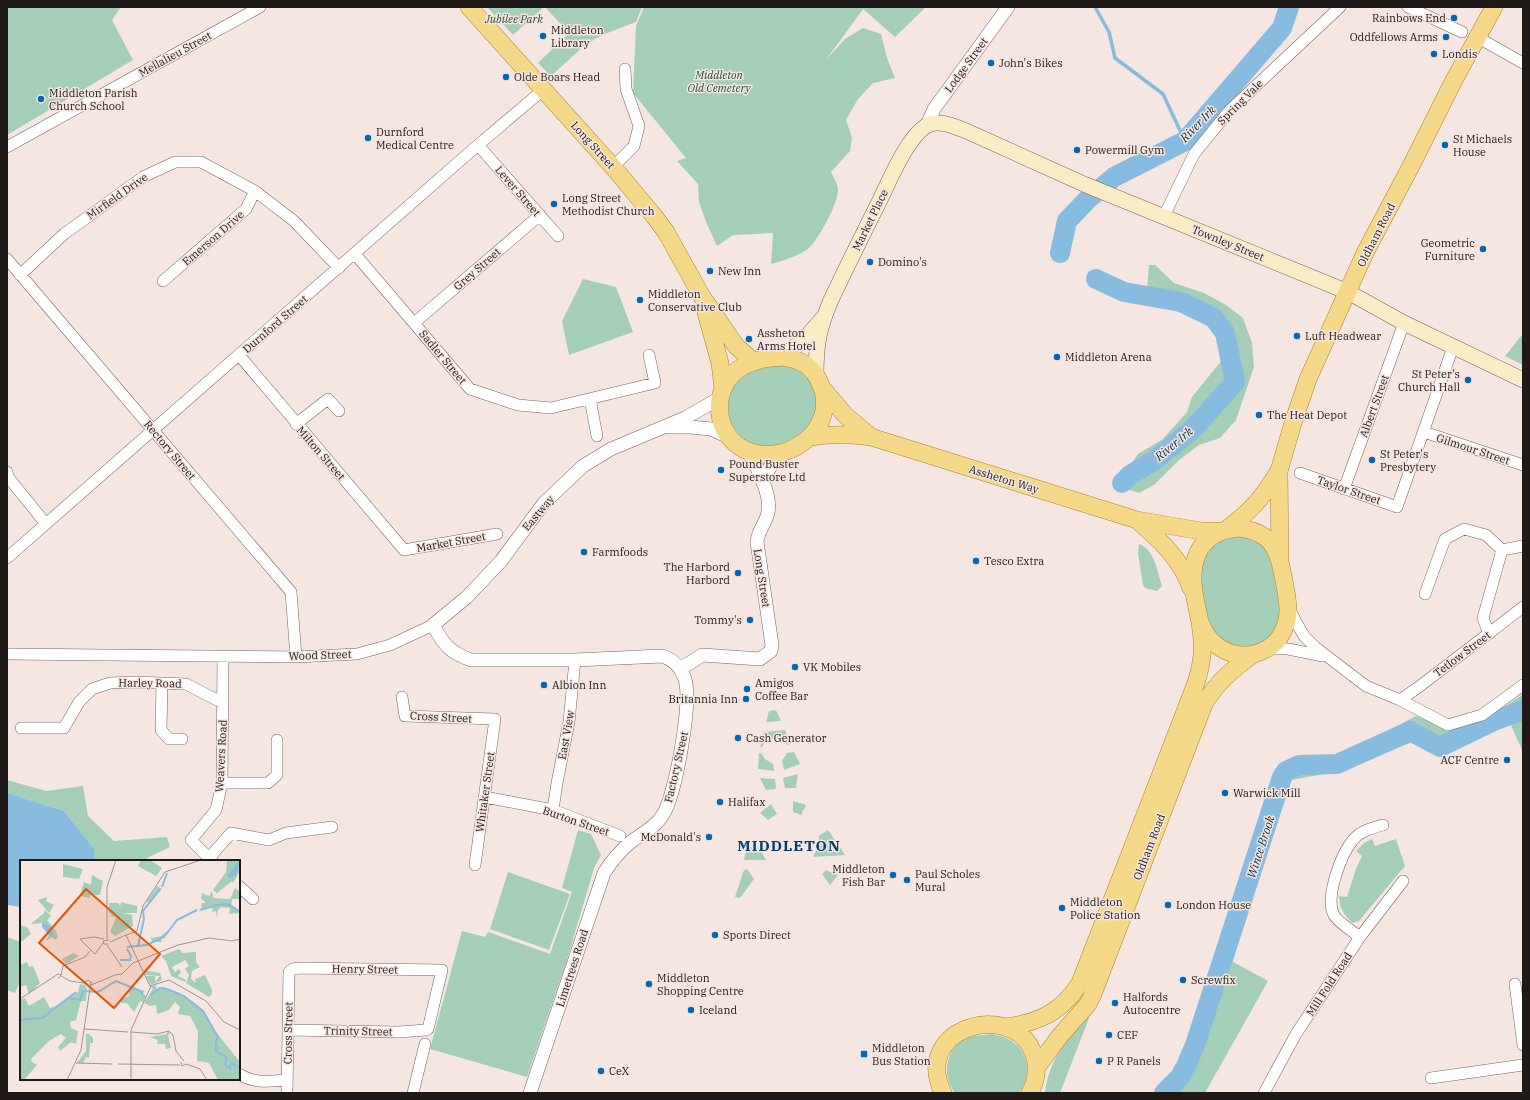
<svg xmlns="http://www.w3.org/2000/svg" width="1530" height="1100" font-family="'IBM Plex Serif',serif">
<rect width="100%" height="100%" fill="#f5e6e1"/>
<!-- green -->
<path fill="#a5ceb9" d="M7 7H121L112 20 133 60 7 135Z
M487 7H544L513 35Z
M545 7H642L636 22 602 35 585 45 551 76 538 63 569 33Z
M644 7H926L895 37 863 9 826 60 845 39 863 28 881 34 887 58 895 78 873 83 858 99 846 120 852 138 850 151 831 172C833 177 838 184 838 189 839 202 819 238 810 247 802 255 782 261 771 264L773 233 733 235 717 246 706 222 699 202 698 184 677 161 686 158 633 93 636 26Z
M1149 265H1155L1174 283 1204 293 1226 305 1243 318 1252 343 1254 367 1236 420 1220 438 1199 445 1179 460 1154 485 1139 493 1114 484 1126 471 1138 454 1163 439 1187 412 1192 397 1222 360V339L1206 320 1146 302Z
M583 279 616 287 633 332 569 355 562 321Z
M1522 335H1523V365L1505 356Z
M782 365C809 369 826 397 811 422 800 441 769 452 749 442 722 428 721 389 747 374 758 367 770 366 782 365Z
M1237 535C1247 537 1257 539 1264 547 1273 557 1274 569 1276 581 1278 590 1282 600 1281 608 1281 626 1268 644 1249 647 1236 649 1222 642 1214 632 1205 622 1199 584 1201 570 1202 560 1208 547 1217 542 1222 538 1231 537 1237 535Z
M1139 544C1155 550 1157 571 1162 586L1157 591 1145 588 1143 585 1138 553Z
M1523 694V752L1503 708Z
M776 710 781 721 766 722 769 711Z
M1416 716 1450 728 1462 741 1436 749 1423 741 1410 743 1346 770 1292 780 1228 959 1268 981 1205 1093H1160C1164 1089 1169 1084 1173 1080 1195 1052 1206 1002 1217 968L1214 965 1276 789 1293 763 1303 759 1342 755Z
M785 730 790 744 787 745C780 736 769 736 762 747H760L764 732Z
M794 752 800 764 784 770 782 761 787 753Z
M759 753 762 754 765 759 773 764 774 771 758 769Z
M798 774 796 788H785L783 778Z
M760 778 775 779 776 789 766 790Z
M7 780 46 791 83 786 88 816 114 841 167 837 170 847 147 858V861H94V849L64 811 7 793Z
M793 801 806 805 801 815 793 812Z
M771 804 777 814 768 820 760 813Z
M578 830 591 834 601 855 594 868 567 960 527 1077 430 1049 462 931 485 937 488 932 550 954 572 892 562 888Z
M828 830 845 855 813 857 819 844V836Z
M1372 839 1375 846 1396 839 1405 866 1359 921 1353 923C1343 915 1340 908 1339 896L1347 897 1356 869 1362 856 1356 851 1364 843Z
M747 846 759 848 766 860H744Z
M747 869 754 879 740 898 735 897 744 870Z
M826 870 838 875 830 885 822 874Z
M508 872 570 894 549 950 490 929Z
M7 937 21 942V979L15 993 7 990Z
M1091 1013 1060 1093H1045C1049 1059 1068 1037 1091 1013Z
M992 1034C1000 1036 1007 1037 1013 1042 1030 1054 1031 1077 1019 1093H955C941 1075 945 1047 968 1038 975 1035 984 1035 992 1034Z"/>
<!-- water -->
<path fill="#87bbdf" d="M7 793 64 811 94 849V861H21V907L7 905Z"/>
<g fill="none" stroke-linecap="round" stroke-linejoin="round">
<!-- stream -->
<path stroke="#87bbdf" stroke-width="3.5" d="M1095 7 1109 32 1115 58 1163 94 1185 141"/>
<!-- river -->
<path stroke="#87bbdf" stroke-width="20" d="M1060 253 1067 221 1087 200 1114 177 1185 141 1282 28 1289 7
M1096 279 1124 292 1181 302 1214 318 1225 333 1235 382 1193 429 1155 460 1130 475 1122 483
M1164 1093 1180 1077 1186 1066 1195 1045 1282 777 1286 771 1299 765 1337 764 1410 731 1440 747 1494 721 1523 710"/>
<defs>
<path id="minor" d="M1408 7 1462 32
M1477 37 1523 63
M478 145 558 236
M7 147 260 7
M613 167 634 146 639 126 626 89 625 69
M1164 216 1194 154 1229 111 1340 7
M355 254 470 389 518 405 551 408 655 383 649 355
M7 259 291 592 296 657
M20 275 64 234 143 177 175 162H201L255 191 294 221 339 268
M163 281 246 209 255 191
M414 323 540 215
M239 355 404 550 497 534
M590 399 597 436
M296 424 328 399 339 411
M1424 432 1523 465
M7 472 8 477 46 524
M1300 473 1397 507 1453 347
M1344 489 1404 323
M1502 550 1523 546
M7 558 478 145 543 90
M1425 594 1445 539 1464 529 1486 535 1502 550
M1289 608 1296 622 1304 636 1315 647 1366 686 1400 700 1448 725 1482 715 1523 685
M1489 634 1483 618 1502 550
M1268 648 1288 649 1323 656
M7 654 296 657 357 654 390 645 433 625
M162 684 161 730 169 739H182
M402 697 405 716 495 719 475 865
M1400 700 1420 686 1523 607
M21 728H64L79 702 92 689 110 683 135 682 186 684 223 703
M222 783H268L277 775V740
M485 797 553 810 620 836
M553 810 557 783 569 722 575 660
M209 858 231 833 269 840 286 833 332 827
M212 861 191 840 216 810 222 783 223 656
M239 886 253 899
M1360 937C1353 932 1335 920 1333 913 1326 895 1341 854 1353 840 1360 831 1372 828 1383 825
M1515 984 1523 1045
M239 1074C254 1084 271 1081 287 1080
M1431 1078 1523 1065
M287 1093 289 972 293 969 298 968 442 970 428 1029 426 1030 399 1032 288 1030
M413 1093 425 1044
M1264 1093 1296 1034 1360 937 1403 881"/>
<path id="tertiary" d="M927 125 934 109 1008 7
M669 427H690L711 429 731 438
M763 483 769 469 779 453
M679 668 690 663 702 655 760 659 771 651 772 645 757 542C758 530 764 526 767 516 774 498 757 467 748 451
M530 1093 604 873C612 860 621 850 632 841 643 833 657 826 664 813 676 791 692 703 685 679 681 668 673 659 662 656L575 660H471C449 652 444 645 433 625L467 597 501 561 544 503 583 466 611 449 685 418 720 398"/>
<path id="secondary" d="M783 357 808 335 822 319
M816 375C816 344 819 328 831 300 846 268 862 236 878 204 889 182 906 139 926 126 938 119 953 126 964 130L1086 185 1348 292 1404 323 1523 380"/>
<path id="primary" d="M469 7 613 167 654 216 666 232 701 295 736 346 754 362
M705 309 720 363 723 389
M783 357C800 359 813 366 820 383 842 431 780 472 740 447 711 428 713 381 744 366 756 359 769 358 783 357Z
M823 389 845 415 871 437
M810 437C831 434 850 434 871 437L1137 520 1201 531H1221
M1137 520C1160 540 1181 559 1191 588
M1237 528C1276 531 1279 554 1285 586 1288 603 1291 617 1282 633 1277 644 1265 651 1254 654 1230 659 1209 645 1201 624 1198 617 1198 610 1196 603 1188 567 1194 533 1237 528Z
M1227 529C1250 512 1264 496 1278 472
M1280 558 1279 471 1293 423 1308 379 1365 253 1412 164 1453 82 1494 7
M1005 1027C1038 1023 1062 1012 1080 983L1196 683C1203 661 1204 646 1200 623
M1037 1067 1059 1037 1088 1004 1093 994 1204 704C1217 682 1234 668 1254 654
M943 1093C911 1027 1012 1000 1033 1052 1039 1066 1037 1079 1030 1093"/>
</defs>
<!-- minor casing -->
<use href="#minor" stroke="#716560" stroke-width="12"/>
<!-- tertiary casing -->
<use href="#tertiary" stroke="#716560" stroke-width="14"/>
<!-- secondary casing -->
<use href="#secondary" stroke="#716560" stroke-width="16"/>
<!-- primary casing -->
<use href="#primary" stroke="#a6852f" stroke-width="18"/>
<!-- minor -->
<use href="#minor" stroke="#fff" stroke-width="11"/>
<!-- tertiary -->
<use href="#tertiary" stroke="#fff" stroke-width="13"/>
<!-- secondary -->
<use href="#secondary" stroke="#faecc4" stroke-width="15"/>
<!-- primary -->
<use href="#primary" stroke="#f5d989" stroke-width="17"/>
</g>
<!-- markers -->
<g fill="#0267b3" stroke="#f5e6e1" stroke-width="1.5">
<circle cx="1454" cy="18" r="4"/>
<circle cx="543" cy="36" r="4"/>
<circle cx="1446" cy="37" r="4"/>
<circle cx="1434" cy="54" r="4"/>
<circle cx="991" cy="63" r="4"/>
<circle cx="506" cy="77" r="4"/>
<circle cx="41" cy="99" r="4"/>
<circle cx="368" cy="138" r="4"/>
<circle cx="1445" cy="145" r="4"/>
<circle cx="1077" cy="150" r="4"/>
<circle cx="554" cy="204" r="4"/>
<circle cx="1483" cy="249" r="4"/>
<circle cx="870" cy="262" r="4"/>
<circle cx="710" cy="271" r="4"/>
<circle cx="640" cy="300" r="4"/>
<circle cx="1297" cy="336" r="4"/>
<circle cx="749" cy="339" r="4"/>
<circle cx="1057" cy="357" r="4"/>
<circle cx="1468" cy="380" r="4"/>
<circle cx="1259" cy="415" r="4"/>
<circle cx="1372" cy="460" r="4"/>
<circle cx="721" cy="470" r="4"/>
<circle cx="584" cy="552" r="4"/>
<circle cx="976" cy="561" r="4"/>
<circle cx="738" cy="573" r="4"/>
<circle cx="750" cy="620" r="4"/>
<circle cx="795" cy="667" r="4"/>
<circle cx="544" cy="685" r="4"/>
<circle cx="747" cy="689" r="4"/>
<circle cx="746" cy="699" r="4"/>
<circle cx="738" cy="738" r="4"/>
<circle cx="1507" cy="760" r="4"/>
<circle cx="1225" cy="793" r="4"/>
<circle cx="720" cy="802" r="4"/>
<circle cx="709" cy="837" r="4"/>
<circle cx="893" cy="875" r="4"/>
<circle cx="907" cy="880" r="4"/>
<circle cx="1168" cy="905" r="4"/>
<circle cx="1062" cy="908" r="4"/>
<circle cx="715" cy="935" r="4"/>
<circle cx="1183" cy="980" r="4"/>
<circle cx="649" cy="984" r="4"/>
<circle cx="1115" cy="1003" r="4"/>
<circle cx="691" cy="1010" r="4"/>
<circle cx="1109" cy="1035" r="4"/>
<rect x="860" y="1050" width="8" height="8" rx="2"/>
<circle cx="1099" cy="1061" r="4"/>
<circle cx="601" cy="1071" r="4"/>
</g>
<g text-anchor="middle" stroke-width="3" stroke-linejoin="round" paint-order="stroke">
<!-- poi labels -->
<g font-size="11" fill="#1f1a18" stroke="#f5e6e1" text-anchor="start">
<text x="1446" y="22" text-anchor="end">Rainbows End</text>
<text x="551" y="34">Middleton<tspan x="551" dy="13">Library</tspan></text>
<text x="1438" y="41" text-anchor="end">Oddfellows Arms</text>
<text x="1442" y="58">Londis</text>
<text x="999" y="67">John's Bikes</text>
<text x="514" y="81">Olde Boars Head</text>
<text x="49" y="97">Middleton Parish<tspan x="49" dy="13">Church School</tspan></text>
<text x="376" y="136">Durnford<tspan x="376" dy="13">Medical Centre</tspan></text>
<text x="1453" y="143">St Michaels<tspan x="1453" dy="13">House</tspan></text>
<text x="1085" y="154">Powermill Gym</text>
<text x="562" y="202">Long Street<tspan x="562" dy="13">Methodist Church</tspan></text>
<text x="1475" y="247" text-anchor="end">Geometric<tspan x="1475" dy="13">Furniture</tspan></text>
<text x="878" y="266">Domino's</text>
<text x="718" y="275">New Inn</text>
<text x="648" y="298">Middleton<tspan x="648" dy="13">Conservative Club</tspan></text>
<text x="757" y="337">Assheton<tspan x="757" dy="13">Arms Hotel</tspan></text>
<text x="1305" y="340">Luft Headwear</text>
<text x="1065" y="361">Middleton Arena</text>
<text x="1460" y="378" text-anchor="end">St Peter's<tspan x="1460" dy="13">Church Hall</tspan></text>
<text x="1267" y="419">The Heat Depot</text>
<text x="1380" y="458">St Peter's<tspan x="1380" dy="13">Presbytery</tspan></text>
<text x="729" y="468">Pound Buster<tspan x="729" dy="13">Superstore Ltd</tspan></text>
<text x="592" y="556">Farmfoods</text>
<text x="984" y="565">Tesco Extra</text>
<text x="730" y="571" text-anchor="end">The Harbord<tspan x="730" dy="13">Harbord</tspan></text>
<text x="742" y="624" text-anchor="end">Tommy's</text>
<text x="803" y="671">VK Mobiles</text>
<text x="755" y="687">Amigos<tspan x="755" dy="13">Coffee Bar</tspan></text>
<text x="552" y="689">Albion Inn</text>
<text x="738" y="703" text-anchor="end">Britannia Inn</text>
<text x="746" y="742">Cash Generator</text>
<text x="1499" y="764" text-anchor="end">ACF Centre</text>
<text x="1233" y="797">Warwick Mill</text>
<text x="728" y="806">Halifax</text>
<text x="701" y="841" text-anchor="end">McDonald's</text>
<text x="885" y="873" text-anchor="end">Middleton<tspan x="885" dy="13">Fish Bar</tspan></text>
<text x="915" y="878">Paul Scholes<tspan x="915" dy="13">Mural</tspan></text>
<text x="1070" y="906">Middleton<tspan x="1070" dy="13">Police Station</tspan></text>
<text x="1176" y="909">London House</text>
<text x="723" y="939">Sports Direct</text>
<text x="657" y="982">Middleton<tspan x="657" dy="13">Shopping Centre</tspan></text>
<text x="1191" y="984">Screwfix</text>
<text x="1123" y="1001">Halfords<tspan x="1123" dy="13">Autocentre</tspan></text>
<text x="699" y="1014">Iceland</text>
<text x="1117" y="1039">CEF</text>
<text x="872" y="1052">Middleton<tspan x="872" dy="13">Bus Station</tspan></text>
<text x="1107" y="1065">P R Panels</text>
<text x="609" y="1075">CeX</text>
</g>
<!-- park labels -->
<g font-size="11" font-style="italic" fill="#1e4e3a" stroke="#f5e6e1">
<text x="514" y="23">Jubilee Park</text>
<text x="719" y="79">Middleton<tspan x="719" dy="13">Old Cemetery</tspan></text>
</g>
<!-- street labels -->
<g font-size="11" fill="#1f1a18" stroke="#f5e6e1">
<text transform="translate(175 54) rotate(-29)" y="4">Mellalieu Street</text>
<text transform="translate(966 65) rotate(-54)" y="4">Lodge Street</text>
<text transform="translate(1240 102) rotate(-45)" y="4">Spring Vale</text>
<text transform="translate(593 145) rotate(48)" y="4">Long Street</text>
<text transform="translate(518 191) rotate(49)" y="4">Lever Street</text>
<text transform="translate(117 196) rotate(-35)" y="4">Mirfield Drive</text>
<text transform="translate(870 220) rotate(-64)" y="4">Market Place</text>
<text transform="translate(1376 235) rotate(-63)" y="4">Oldham Road</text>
<text transform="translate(213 238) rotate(-41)" y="4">Emerson Drive</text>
<text transform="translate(1228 243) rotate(22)" y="4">Townley Street</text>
<text transform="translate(477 269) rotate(-41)" y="4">Grey Street</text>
<text transform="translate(275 324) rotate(-41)" y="4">Durnford Street</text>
<text transform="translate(443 357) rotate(50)" y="4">Sadler Street</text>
<text transform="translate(1374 406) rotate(-70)" y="4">Albert Street</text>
<text transform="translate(1473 449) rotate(18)" y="4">Gilmour Street</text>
<text transform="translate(170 450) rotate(50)" y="4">Rectory Street</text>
<text transform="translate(321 453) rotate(49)" y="4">Milton Street</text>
<text transform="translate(1004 479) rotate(17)" y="4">Assheton Way</text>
<text transform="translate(1349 490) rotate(19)" y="4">Taylor Street</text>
<text transform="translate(538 513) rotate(-50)" y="4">Eastway</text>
<text transform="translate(451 542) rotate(-10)" y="4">Market Street</text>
<text transform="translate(762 578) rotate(81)" y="4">Long Street</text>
<text transform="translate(1462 654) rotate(-37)" y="4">Tetlow Street</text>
<text transform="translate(320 655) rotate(-2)" y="4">Wood Street</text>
<text transform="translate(150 683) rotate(1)" y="4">Harley Road</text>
<text transform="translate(441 717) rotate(3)" y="4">Cross Street</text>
<text transform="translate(566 735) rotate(-80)" y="4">East View</text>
<text transform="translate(221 756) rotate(-87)" y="4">Weavers Road</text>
<text transform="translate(676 767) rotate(-77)" y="4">Factory Street</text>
<text transform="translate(485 792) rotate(-82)" y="4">Whitaker Street</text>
<text transform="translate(576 821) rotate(19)" y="4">Burton Street</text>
<text transform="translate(1149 847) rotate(-69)" y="4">Oldham Road</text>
<text transform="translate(572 968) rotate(-72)" y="4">Limetrees Road</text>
<text transform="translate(365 969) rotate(1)" y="4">Henry Street</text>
<text transform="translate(1329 984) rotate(-57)" y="4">Mill Fold Road</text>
<text transform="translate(358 1031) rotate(1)" y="4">Trinity Street</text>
<text transform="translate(288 1033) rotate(-89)" y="4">Cross Street</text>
</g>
<!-- water labels -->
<g font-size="12" font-style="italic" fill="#05314a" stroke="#f5e6e1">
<text transform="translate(1198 124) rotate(-46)" y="4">River Irk</text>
<text transform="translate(1174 444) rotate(-40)" y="4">River Irk</text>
<text transform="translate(1261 847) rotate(-72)" y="4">Wince Brook</text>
</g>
<!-- district labels -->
<g font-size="15" font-weight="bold" letter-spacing="1" fill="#064071" stroke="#f5e6e1">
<text x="789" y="851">MIDDLETON</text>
</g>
</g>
<!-- overview -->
<g transform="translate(20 860)">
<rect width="220" height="220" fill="#f5e6e1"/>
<path d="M121 0H130L142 8 136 16 118 6ZM207 0H220V11L213 23 212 21 197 33 193 30 206 12ZM43 4 63 9 59 19 43 17ZM72 15 83 21 80 35H70V38L60 36 64 22 71 25ZM137 26 142 29 129 44 127 41ZM215 28 220 32V39H212L211 45 201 43 181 49 182 43H186L181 38 182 33 189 36 192 31 193 38 210 39ZM27 37 26 41 34 45 29 53 18 40ZM101 42 117 46V53H103L112 55 113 66 95 76 90 72 96 57 89 56 92 55 89 53V43H99L100 47ZM201 44 210 45 220 53 209 54 210 48 201 47 198 50 197 58 196 51 193 52 192 48ZM25 50 31 56 27 60 36 71 38 77 35 80 32 77 26 81 29 75 32 76 22 63 11 64 24 53ZM0 65 7 67 11 74 0 83ZM150 69 141 79 142 82H132L130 74 132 78 141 76ZM159 89 162 93 176 92V102L180 107 172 111 171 119 176 123 175 119 185 115 192 130V134L189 137 166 123 169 115 165 109 169 106 165 100 152 107 155 112 159 109 161 112 158 116 166 120 165 122 151 116 146 101 141 96ZM53 93 59 96 46 104 42 99ZM7 102 9 107 13 106 20 123 9 134 6 125 0 127V105ZM124 110 140 113 142 120 131 125 126 116H135V122L140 116 126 115ZM60 124 65 125 67 129 66 141H61L56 160 50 162 51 168 58 171 56 184 51 182 40 191 38 187 46 178 41 174 29 181 12 198 11 201 17 205 4 220H0V140L5 138 9 146 24 137 30 148 41 144 58 132ZM135 125 137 129 144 127 153 133 158 132 184 151 191 166 220 202V220H198L189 203 177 201 178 171 170 156 158 154 160 147 155 142 149 150 137 154 136 145 130 146 124 143 133 129 131 127ZM109 128 125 131 123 133 126 136 123 142 120 141 114 152 107 143H101L100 140 109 136ZM147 171 151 173 148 175 151 188 146 189 145 184H137L138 180 130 177 147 174ZM66 174H69L73 178V183H70L69 198 66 197 63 203H57L66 191Z" fill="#a5ceb9"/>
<path d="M220 0 217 14 210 18 207 16ZM22 63 31 67 33 76 29 75 22 67Z" fill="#87bbdf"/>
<path fill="none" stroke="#87bbdf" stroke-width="2" d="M142 27 147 13M180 50 201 44 210 45 220 52M118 86 124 59 123 51 140 29M107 87 127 85 144 77 157 60 177 50M100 100H110L111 96 107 89M131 135 140 128 147 129 164 136 183 151 198 177 196 182V191L207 198 205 205 210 209 211 203 218 207 220 206M50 138 60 140 63 131 78 132 96 121 121 131 123 135M0 160 22 158 56 132"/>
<path fill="none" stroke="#9f9491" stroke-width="1" d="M106 75 117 71 123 46 145 12 181 0M87 79V27L96 0M90 82 106 75 130 126 149 120 186 141 204 162 220 170M83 83 75 94 60 79 74 77 84 79M88 84H84L83 81 89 80M87 85 102 107M41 115 43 106 65 97 70 91M41 116 50 121 63 123 68 120 72 123M71 125 95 115 102 114 113 103 158 85 189 78 212 81 220 79M0 139 38 114 41 115 38 119M64 169 108 172M111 172 137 174 149 171 153 175 156 191 164 201M161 202 162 206 166 204 180 209 187 220M56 203 92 204M98 204 160 205M47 220 61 190 71 122M111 220V170L131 126"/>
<path fill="#de560d" fill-opacity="0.15" stroke="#de560d" stroke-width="2" d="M66 29 140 94 94 148 19 83Z"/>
<rect width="220" height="220" fill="none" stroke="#1f1a18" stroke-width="2"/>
</g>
<!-- border -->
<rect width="1530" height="1100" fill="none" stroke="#1f1a18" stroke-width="16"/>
</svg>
